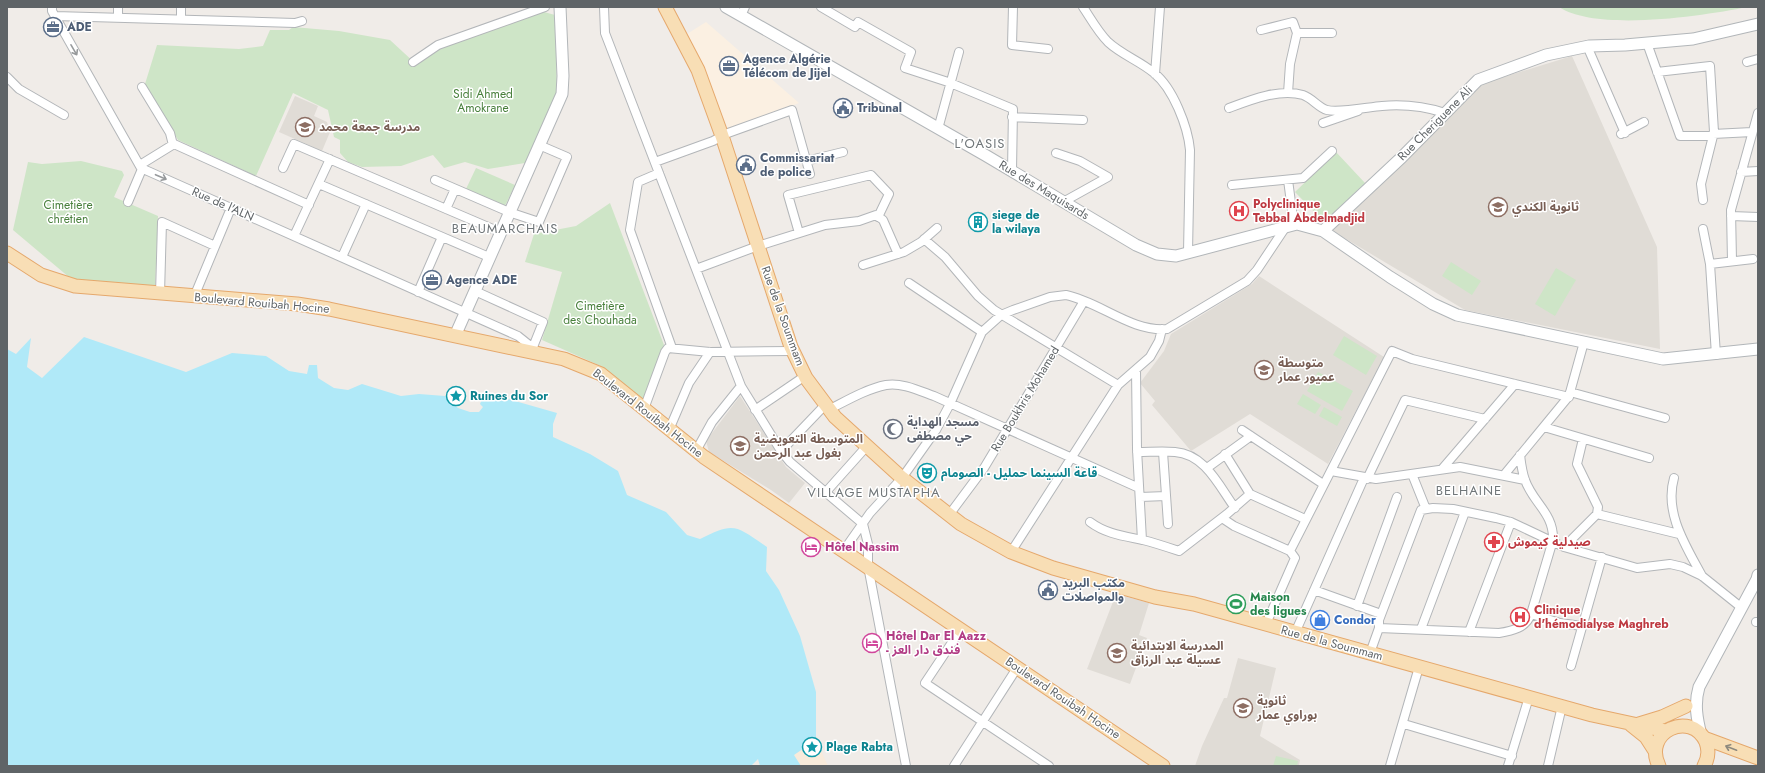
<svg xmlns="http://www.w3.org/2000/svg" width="1765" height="773" font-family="Jost,'Noto Sans Arabic',sans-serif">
<rect width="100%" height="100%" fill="#f0ece8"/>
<!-- commercial -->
<path fill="#fbf0e2" d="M706 22 799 103 729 131 687 34Z"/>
<!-- education -->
<path fill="#e0dcd6" d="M1572 56 1657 247 1660 349 1465 310 1331 230 1484 83Z
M295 96 318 106 314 116 327 122 330 132 322 151 279 132Z
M1259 276 1384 357 1328 464 1250 414 1191 451 1152 405 1155 401 1140 383 1164 351 1171 334 1252 284Z
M740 396 786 467 805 483 789 503 771 490 709 452 706 441Z
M1116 594 1149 603 1139 635 1147 638 1130 684 1087 669Z
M1238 658 1276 668 1260 736 1300 760 1299 766H1195L1202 746 1224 698H1227Z"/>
<!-- green -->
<path fill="#cee5c7" d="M1559 7H1747C1703 16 1597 32 1559 7Z
M544 12 555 15 557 92 525 163 488 169 465 162 444 168 433 155 401 166 362 167 348 162 340 153V140L334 137 328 110 293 93 256 176 178 140 145 84 157 45 239 49 263 46 270 30H289L293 27 339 31 390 40 416 64 439 48Z
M1336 152 1365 183 1324 222 1295 192Z
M81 161 122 171 124 175 114 197 158 216 155 287 85 281 70 278 13 230 28 162 42 164Z
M476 168 515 185 505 206 466 189Z
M610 203 664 345 642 403 603 367 542 340 562 272 525 262 534 234 576 226Z
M1451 262 1481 281 1472 295 1442 276Z
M1556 268 1576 280 1555 316 1535 304Z
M1344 336 1377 356 1366 375 1333 355Z
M1318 372 1353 391 1342 411 1307 391Z
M1303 394 1321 405 1315 414 1297 404Z
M1324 407 1342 417 1337 426 1319 416Z
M1276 756 1298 761 1297 766H1273Z"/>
<!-- sand -->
<path fill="#f8ebdb" d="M816 740 828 766H801L793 755Z"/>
<!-- water -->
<path fill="#b0e9f8" d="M84 337 186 372 232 353 266 356 289 371 307 374 309 365H317L318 378 334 388 348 390 362 384 401 396 419 394 445 396 458 408 470 412H479L483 407 480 404 483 397 490 394 557 413 553 424V437L590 454 618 471 627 495 666 512 687 535 700 539C735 521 736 526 767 547L766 571 779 590 800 636 816 692V740L794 755 801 766H760L758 759 751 766H7V349L16 354 31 338 27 367 42 378Z"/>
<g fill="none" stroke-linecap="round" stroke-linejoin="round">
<defs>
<path id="minor" d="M52 7V11L141 168 518 336 538 352
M604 7 605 33 741 386 781 451 790 462 863 524
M821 7 855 27 858 22 911 52 905 68 948 82 1013 109 1012 171
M1013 7 1012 45 1048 49
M1083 7C1091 19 1098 32 1108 42 1122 55 1140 61 1154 73 1173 88 1188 127 1190 150L1188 252
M55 16 295 23 302 21
M741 16 745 7
M118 17V7
M181 19V7
M1261 30 1293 22 1297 33 1290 64 1288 93
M1297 33H1332
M1647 43 1680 136H1713
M1587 46 1625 133
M413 62 438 45 545 7
M1747 62 1758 59
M1657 72 1710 66 1714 132 1701 184 1703 200
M1155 74 1160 7
M7 77 19 89 64 115
M142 87 170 133 173 145
M1229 108C1250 100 1280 88 1303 95 1312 98 1319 108 1327 110 1339 113 1369 107 1382 106 1404 104 1423 106 1445 113
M1012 117 1083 120
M1323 123 1358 111
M938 129 959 52
M1621 134 1644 122
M1713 134 1752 132
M1056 153 1080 161 1108 177 1063 202
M806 161 843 152
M655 162 713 141 728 133 792 110 810 174
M140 165 174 144 309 205
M283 168 294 144 500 232
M1741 172 1758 171
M659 173 638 182 630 230 672 348
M435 180 509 212 539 222 567 157 539 145
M1288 180 1294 225
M319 184 489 257
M1232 185 1303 178 1332 151
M128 202 142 169
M446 209 455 189
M1731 216 1758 217
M1703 229 1710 264 1716 355
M799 233 788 195 871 175 889 194 878 217
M294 236 330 159
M924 239 945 257 978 296 994 310 1118 385
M758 246 825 225 859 221 876 215 883 220 898 254
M342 257 366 204
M1732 261 1731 210 1758 113
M1710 264 1753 259
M863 265 904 252 921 242 937 228
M696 269 758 246
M909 283 982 332
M475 291 543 322 533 347
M418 292 442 237
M160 294 162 222 215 246
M194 297 231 208
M1136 370 1137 449 1142 540
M1570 392 1665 418
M644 409 665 352 668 348 710 352 793 351
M755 410 805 376
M828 410C846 401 866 389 886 385 901 382 920 391 934 396L1139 488
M1544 427 1649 458
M669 430 689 383 710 352
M1242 430 1323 484
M696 451 712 422 741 386
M781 451 825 405
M1137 452C1150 452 1163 451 1175 452 1205 454 1219 486 1235 508
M1163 452 1168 524
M1225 454 1250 494 1305 519
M1207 468 1251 436
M1442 469 1515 384
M1331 471 1376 479 1460 467 1525 480
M1412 474 1426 509
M1504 475 1569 396 1584 342
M1674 478C1664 513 1686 546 1702 576
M1367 479 1405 400 1485 419
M825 493 867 446
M1140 497 1166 496
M1597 514 1679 534
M949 515 984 468 1084 301
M1222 518 1234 526 1290 551 1295 558 1266 624
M1090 522C1106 534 1124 536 1143 540 1155 543 1167 547 1179 551L1227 514 1250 494
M863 524 868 544V566L906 766
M1564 547 1597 514 1598 507 1577 464 1583 439
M844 550 870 513 902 478 936 430 950 404 982 332 1001 315 1013 310 1050 297 1066 295C1100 302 1131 332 1167 329L1247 281 1257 270 1285 228
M1290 551 1392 351 1412 359 1569 397
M1011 552 1118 385 1150 357 1159 341 1162 329
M1314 590 1381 614
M1357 606 1397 497
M1531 614 1560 623 1582 626
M1756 622H1758
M1379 628 1499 633C1512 631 1526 628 1531 614L1553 540C1554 513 1533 503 1525 480 1522 472 1521 463 1520 455
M961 629 925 683 1049 766
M1421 629 1465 512
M1469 632 1511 522
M1295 633 1364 478
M1370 653 1379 628V620L1421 510 1433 508 1453 509 1496 518 1511 522 1564 547 1637 568 1670 564 1683 567 1702 576 1742 608
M1571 666 1602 557
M1404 724 1512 756
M954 766 1017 668
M1390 766 1419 667
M1508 766 1529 697
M1548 766 1562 706"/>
<path id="secondary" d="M726 7 985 155 1136 245 1157 254 1176 256 1297 224 1323 231 1390 277 1433 304 1457 315 1663 359 1758 349
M1323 231 1402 157 1478 80 1546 55 1589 46 1625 45 1693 39 1758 24
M455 336 562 94 563 76 560 7
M1701 735C1697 719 1694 704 1699 687L1757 579 1758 575"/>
<path id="primary" d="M665 7 698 70 722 136 791 347 806 378 835 417 902 478 961 524 1011 552 1053 568 1155 597 1194 604 1592 715 1666 731
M7 253 41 275 75 286 297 304 329 309 564 359 601 374 704 457 1163 766
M1639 724 1662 717 1686 706
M1631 725 1646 737 1655 751
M1704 738 1758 758
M1659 766C1642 732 1691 709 1706 742 1709 750 1708 759 1704 766"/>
</defs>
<!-- minor casing -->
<use href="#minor" stroke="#b3b6b9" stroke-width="10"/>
<!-- secondary casing -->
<use href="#secondary" stroke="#b2b6b9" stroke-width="13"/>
<!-- primary casing -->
<use href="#primary" stroke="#e5a86c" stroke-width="15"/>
<!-- minor -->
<use href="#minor" stroke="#fff" stroke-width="8"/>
<!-- secondary -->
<use href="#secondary" stroke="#fff" stroke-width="11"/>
<!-- primary -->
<use href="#primary" stroke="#f8deb5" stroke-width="13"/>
</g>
<!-- one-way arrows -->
<defs><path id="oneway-shaft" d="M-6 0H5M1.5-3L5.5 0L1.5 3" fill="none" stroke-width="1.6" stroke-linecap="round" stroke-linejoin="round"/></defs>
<g stroke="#979a9c">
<use href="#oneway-shaft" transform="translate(74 50) rotate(60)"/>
<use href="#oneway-shaft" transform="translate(161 177) rotate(23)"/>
</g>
<use stroke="#8d897e" href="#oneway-shaft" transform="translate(1731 748) rotate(-159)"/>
<!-- icons -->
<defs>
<symbol id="office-ring" viewBox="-11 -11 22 22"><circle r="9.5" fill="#fff" stroke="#5c6f8a" stroke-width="1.5"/><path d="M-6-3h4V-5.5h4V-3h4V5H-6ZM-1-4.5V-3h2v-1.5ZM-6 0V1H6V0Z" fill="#5c6f8a"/></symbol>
<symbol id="civic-ring" viewBox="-11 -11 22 22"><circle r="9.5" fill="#fff" stroke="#5c6f8a" stroke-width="1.5"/><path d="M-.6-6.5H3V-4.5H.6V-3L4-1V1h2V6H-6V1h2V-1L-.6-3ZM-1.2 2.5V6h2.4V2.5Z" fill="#5c6f8a"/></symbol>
<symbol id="school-ring" viewBox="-11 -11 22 22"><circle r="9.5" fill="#fff" stroke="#8d6e63" stroke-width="1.5"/><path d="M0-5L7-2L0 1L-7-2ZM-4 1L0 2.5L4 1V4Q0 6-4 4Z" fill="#8d6e63"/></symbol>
<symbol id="hospital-ring" viewBox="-11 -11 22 22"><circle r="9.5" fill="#fff" stroke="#e0444e" stroke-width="1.5"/><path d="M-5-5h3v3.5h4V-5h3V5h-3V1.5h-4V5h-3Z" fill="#e0444e"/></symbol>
<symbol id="building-ring" viewBox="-11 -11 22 22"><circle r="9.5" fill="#fff" stroke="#0f9aa8" stroke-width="1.5"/><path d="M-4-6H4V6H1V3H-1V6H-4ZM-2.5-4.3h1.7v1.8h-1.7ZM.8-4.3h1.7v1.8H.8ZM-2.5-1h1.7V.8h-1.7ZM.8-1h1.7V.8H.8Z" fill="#0f9aa8"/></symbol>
<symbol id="sight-ring" viewBox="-11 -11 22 22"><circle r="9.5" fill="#fff" stroke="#0f9aa8" stroke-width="1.5"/><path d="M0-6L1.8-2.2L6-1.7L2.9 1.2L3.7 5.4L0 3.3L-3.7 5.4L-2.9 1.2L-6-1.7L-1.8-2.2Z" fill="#0f9aa8"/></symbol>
<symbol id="mosque-ring" viewBox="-11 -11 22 22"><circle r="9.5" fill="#fff" stroke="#6b7280" stroke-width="1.5"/><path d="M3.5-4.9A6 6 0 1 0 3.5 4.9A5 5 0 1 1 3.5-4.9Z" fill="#6b7280"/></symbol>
<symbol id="theatre-ring" viewBox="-11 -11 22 22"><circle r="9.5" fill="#fff" stroke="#0f9aa8" stroke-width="1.5"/><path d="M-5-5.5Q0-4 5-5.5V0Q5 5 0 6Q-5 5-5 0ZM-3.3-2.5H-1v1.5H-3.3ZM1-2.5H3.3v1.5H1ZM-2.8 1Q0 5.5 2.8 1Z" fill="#0f9aa8"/></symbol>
<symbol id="pharmacy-ring" viewBox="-11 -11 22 22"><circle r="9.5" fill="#fff" stroke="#e0444e" stroke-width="1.5"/><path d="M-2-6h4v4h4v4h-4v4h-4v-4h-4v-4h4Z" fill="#e0444e"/></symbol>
<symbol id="hotel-ring" viewBox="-11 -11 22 22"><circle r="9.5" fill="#fff" stroke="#d1479c" stroke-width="1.5"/><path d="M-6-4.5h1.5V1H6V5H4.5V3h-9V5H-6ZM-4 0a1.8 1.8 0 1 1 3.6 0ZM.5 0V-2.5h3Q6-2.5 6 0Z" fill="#d1479c"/></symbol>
<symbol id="stadium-ring" viewBox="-11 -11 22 22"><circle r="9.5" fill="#fff" stroke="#2e9e5b" stroke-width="1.5"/><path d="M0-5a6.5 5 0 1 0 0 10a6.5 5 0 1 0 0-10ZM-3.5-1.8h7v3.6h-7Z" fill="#2e9e5b"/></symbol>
<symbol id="shop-ring" viewBox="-11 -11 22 22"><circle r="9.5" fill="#fff" stroke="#3f7fe0" stroke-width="1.5"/><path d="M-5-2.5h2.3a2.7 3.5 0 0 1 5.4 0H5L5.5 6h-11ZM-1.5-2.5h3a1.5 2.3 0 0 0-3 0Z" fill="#3f7fe0"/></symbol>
</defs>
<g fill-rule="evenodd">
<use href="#office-ring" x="42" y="16" width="22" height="22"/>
<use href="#office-ring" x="718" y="55" width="22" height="22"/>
<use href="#civic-ring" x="832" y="97" width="22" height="22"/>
<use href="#school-ring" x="294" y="116" width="22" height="22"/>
<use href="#civic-ring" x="735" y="154" width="22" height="22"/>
<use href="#school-ring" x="1487" y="196" width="22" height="22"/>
<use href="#hospital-ring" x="1228" y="200" width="22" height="22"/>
<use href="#building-ring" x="967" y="211" width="22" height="22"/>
<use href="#office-ring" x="421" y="269" width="22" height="22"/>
<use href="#school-ring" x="1253" y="359" width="22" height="22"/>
<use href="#sight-ring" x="445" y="385" width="22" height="22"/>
<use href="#mosque-ring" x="882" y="418" width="22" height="22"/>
<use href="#school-ring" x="729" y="435" width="22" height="22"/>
<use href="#theatre-ring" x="916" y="462" width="22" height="22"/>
<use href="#pharmacy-ring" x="1483" y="531" width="22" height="22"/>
<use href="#hotel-ring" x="800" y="536" width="22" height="22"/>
<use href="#civic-ring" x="1037" y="579" width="22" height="22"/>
<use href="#stadium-ring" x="1225" y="593" width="22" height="22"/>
<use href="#hospital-ring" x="1509" y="606" width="22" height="22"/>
<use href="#shop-ring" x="1309" y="609" width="22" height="22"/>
<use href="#hotel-ring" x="861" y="632" width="22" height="22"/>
<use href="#school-ring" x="1106" y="642" width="22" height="22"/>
<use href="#school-ring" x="1232" y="697" width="22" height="22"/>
<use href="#sight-ring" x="801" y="736" width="22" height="22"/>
</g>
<g text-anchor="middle" stroke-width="3" stroke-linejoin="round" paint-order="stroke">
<!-- service labels -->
<g font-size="12" font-weight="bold" fill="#4e5e75" stroke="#fff" text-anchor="start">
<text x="67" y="31">ADE</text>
<text x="743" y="63">Agence Algérie<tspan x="743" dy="14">Télécom de Jijel</tspan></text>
<text x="857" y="112">Tribunal</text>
<text x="760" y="162">Commissariat<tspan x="760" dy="14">de police</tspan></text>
<text x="446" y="284">Agence ADE</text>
<text x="1062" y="587">مكتب البريد<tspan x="1062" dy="14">والمواصلات</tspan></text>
</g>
<!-- park labels -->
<g font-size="12" fill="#49803d" stroke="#fff">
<text x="483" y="98">Sidi Ahmed<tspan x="483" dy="14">Amokrane</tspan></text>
<text x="68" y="209">Cimetière<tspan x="68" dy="14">chrétien</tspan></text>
<text x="600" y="310">Cimetière<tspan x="600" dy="14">des Chouhada</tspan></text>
</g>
<!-- street labels -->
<g font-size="12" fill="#5f6467" stroke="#fff">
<text transform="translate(1435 123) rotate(-45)" y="4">Rue Cheriguene Ali</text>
<text transform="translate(1044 190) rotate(31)" y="4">Rue des Maquisards</text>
<text transform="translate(223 204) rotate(24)" y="4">Rue de l'ALN</text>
<text transform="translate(262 303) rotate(5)" y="4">Boulevard Rouibah Hocine</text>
<text transform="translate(783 316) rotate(70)" y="4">Rue de la Soummam</text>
<text transform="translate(1025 399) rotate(-59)" y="4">Rue Boukhris Mohamed</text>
<text transform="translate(648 413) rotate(38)" y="4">Boulevard Rouibah Hocine</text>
<text transform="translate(1332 643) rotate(15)" y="4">Rue de la Soummam</text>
<text transform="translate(1063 698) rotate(34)" y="4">Boulevard Rouibah Hocine</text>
</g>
<!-- education labels -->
<g font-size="12" font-weight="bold" fill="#785e54" stroke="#fff" text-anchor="start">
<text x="319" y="131">مدرسة جمعة محمد</text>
<text x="1512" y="211">ثانوية الكندي</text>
<text x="1278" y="367">متوسطة<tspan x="1278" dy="14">عميور عمار</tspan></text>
<text x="754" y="443">المتوسطة التعويضية<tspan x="754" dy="14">بغول عبد الرحمن</tspan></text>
<text x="1131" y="650">المدرسة الابتدائية<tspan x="1131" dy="14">عسيلة عبد الرزاق</tspan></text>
<text x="1257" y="705">ثانوية<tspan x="1257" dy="14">بوراوي عمار</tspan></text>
</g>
<!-- health labels -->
<g font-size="12" font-weight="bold" fill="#be3a42" stroke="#fff" text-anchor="start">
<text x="1253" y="208">Polyclinique<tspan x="1253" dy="14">Tebbal Abdelmadjid</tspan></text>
<text x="1508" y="546">صيدلية كيموش</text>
<text x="1534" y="614">Clinique<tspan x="1534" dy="14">d'hémodialyse Maghreb</tspan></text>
</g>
<!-- culture labels -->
<g font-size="12" font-weight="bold" fill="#0d838f" stroke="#fff" text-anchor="start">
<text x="992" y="219">siege de<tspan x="992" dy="14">la wilaya</tspan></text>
<text x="470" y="400">Ruines du Sor</text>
<text x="941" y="477">قاعة السينما حمليل - الصومام</text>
<text x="826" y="751">Plage Rabta</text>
</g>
<!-- worship labels -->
<g font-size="12" font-weight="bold" fill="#5b616d" stroke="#fff" text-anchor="start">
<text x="907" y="426">مسجد الهداية<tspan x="907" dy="14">حي مصطفى</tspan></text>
</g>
<!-- hotel labels -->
<g font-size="12" font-weight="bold" fill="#b23c85" stroke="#fff" text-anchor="start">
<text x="825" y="551">Hôtel Nassim</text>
<text x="886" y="640">Hôtel Dar El Aazz<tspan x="886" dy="14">- فندق دار العز</tspan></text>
</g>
<!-- leisure labels -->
<g font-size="12" font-weight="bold" fill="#27864d" stroke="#fff" text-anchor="start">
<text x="1250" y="601">Maison<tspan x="1250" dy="14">des ligues</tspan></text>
</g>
<!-- shop labels -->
<g font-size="12" font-weight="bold" fill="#366cbe" stroke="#fff" text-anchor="start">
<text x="1334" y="624">Condor</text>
</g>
<!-- neighbourhood labels -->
<g font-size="13" letter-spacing="1" fill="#707679" stroke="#fff">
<text x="980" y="148">L'OASIS</text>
<text x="505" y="233">BEAUMARCHAIS</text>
<text x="1469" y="495">BELHAINE</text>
<text x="874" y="497">VILLAGE MUSTAPHA</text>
</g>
</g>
<!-- border -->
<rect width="1765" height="773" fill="none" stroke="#5f6467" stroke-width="16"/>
</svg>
